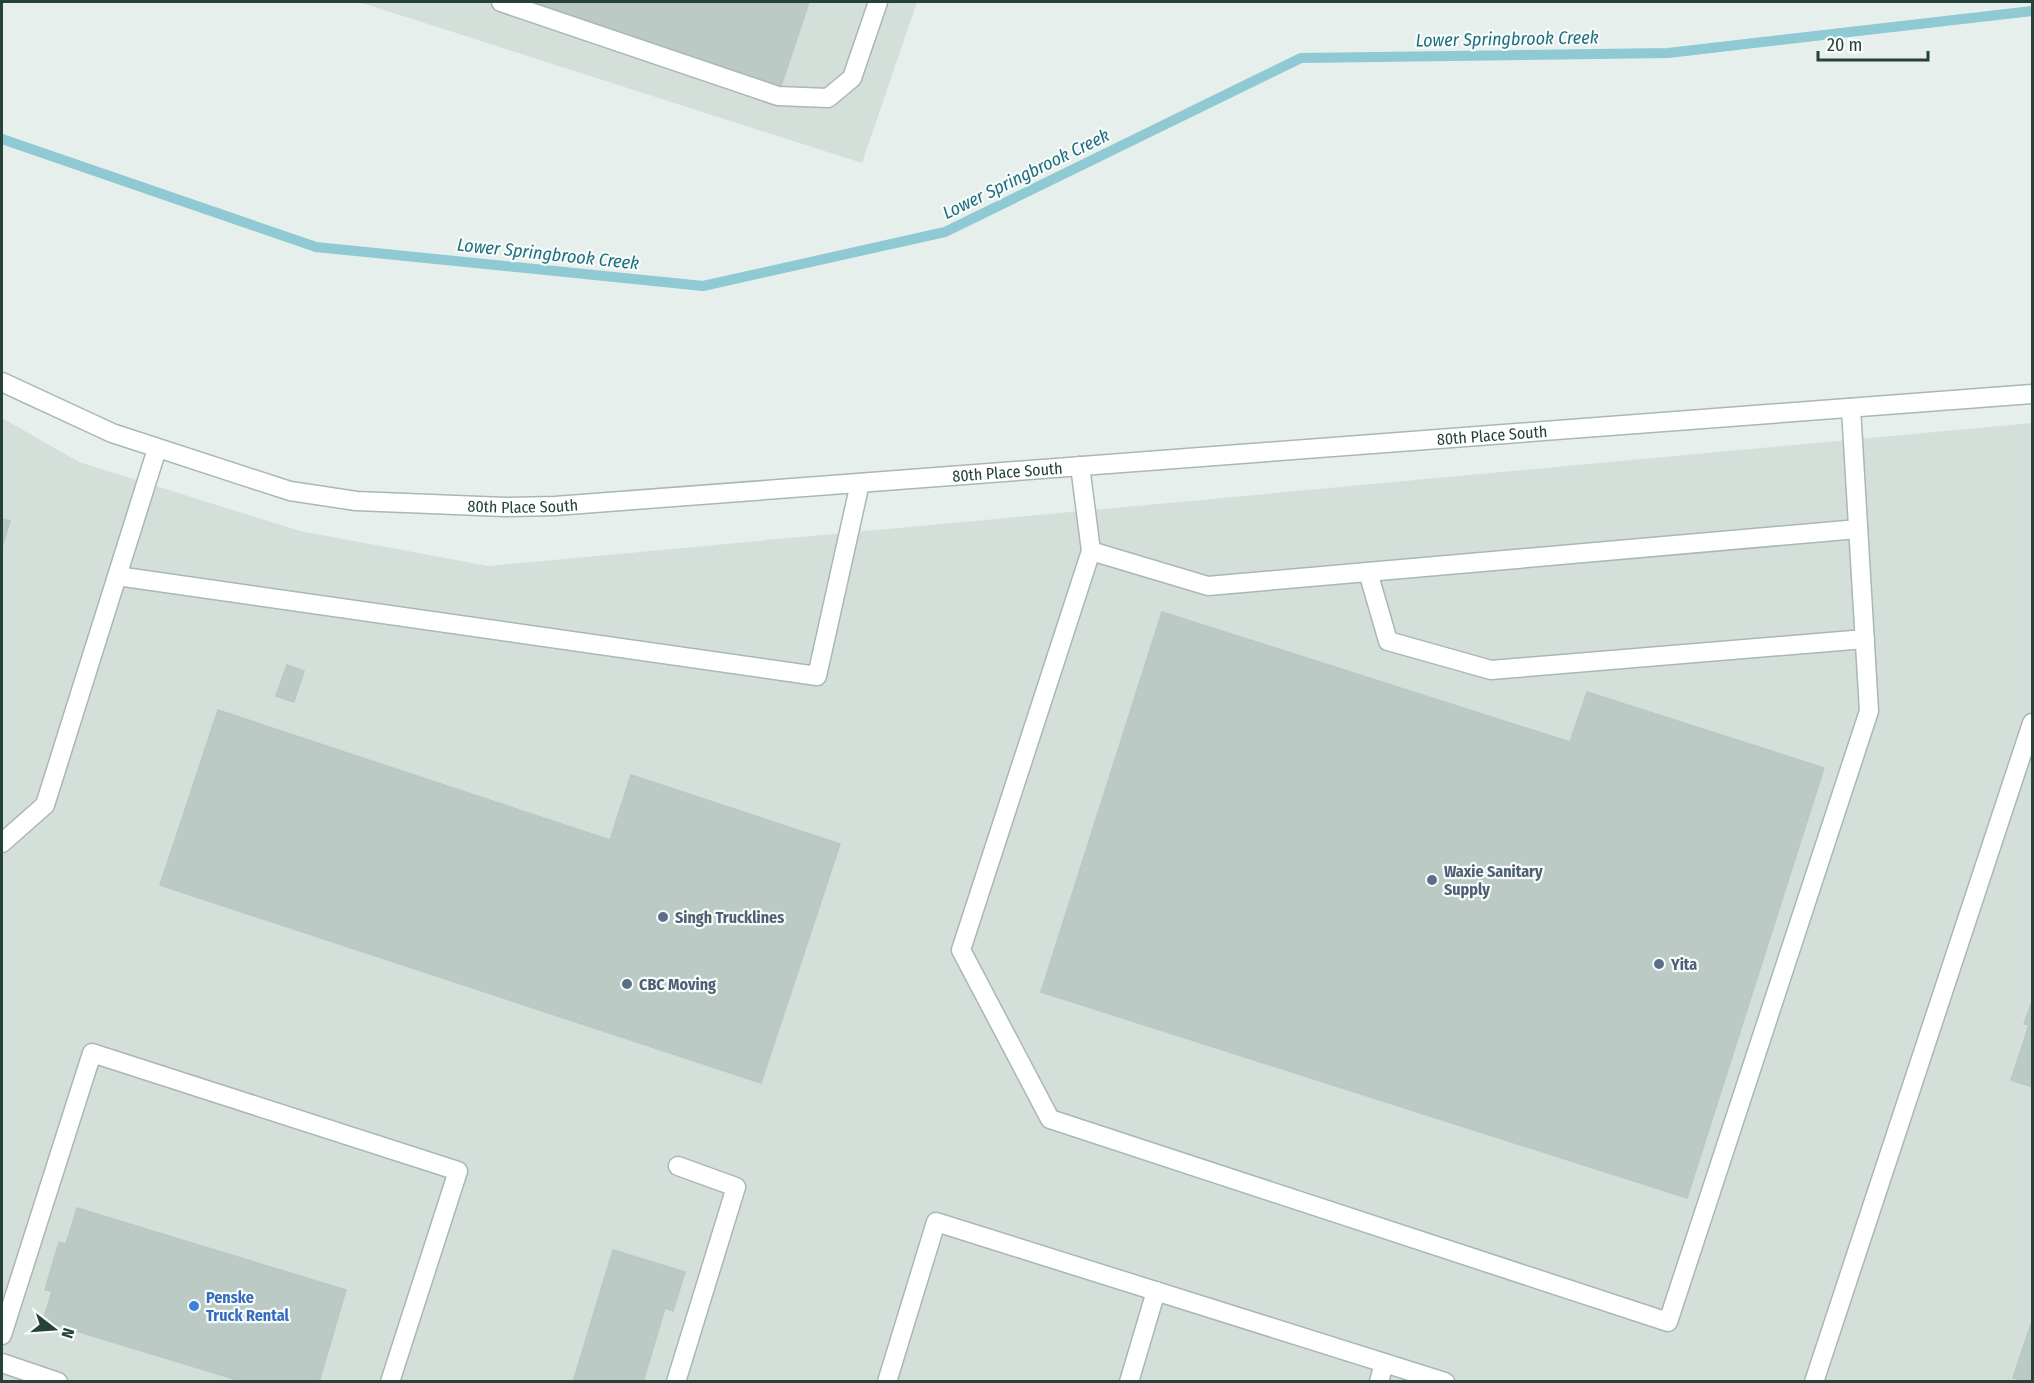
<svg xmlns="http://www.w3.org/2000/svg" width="2034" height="1383" font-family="'Fira Sans Condensed',sans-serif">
<rect width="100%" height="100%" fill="#e6efeb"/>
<!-- built -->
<path fill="#d4dfda" d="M359 2H917L862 163Z
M2 418 79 462 300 531 488 566 2032 423V1381H2Z"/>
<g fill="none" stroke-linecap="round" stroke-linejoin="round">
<!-- stream -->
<path stroke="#8ec9d4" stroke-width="10" d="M2 139 316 247 703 286 945 232 1301 58 1668 53 2032 11"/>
</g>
<!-- building -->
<path fill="#bbcac4" stroke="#b8c9c2" stroke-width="1.5" d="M533 2H809L781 86Z
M2 519 10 521 2 547Z
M1162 612 1570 742 1587 692 1824 768 1687 1198 1041 992Z
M287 665 304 671 294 702 276 696Z
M218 710 610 840 631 775 840 844 761 1083 160 885Z
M2031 1004 2032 1005V1087L2011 1080 2029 1025 2024 1024Z
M77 1208 346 1290 319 1382H244L43 1321 52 1291 45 1290 59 1242 66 1244Z
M613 1250 685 1272 673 1311 665 1308 643 1382H573Z
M2031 1324 2032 1382H2018L2019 1379 2013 1378Z"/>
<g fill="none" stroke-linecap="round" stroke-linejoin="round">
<defs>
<g id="minor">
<path d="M501 2 778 96 828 98 852 78 878 2"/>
<path id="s1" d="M2 382 112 433 290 491 356 501 505 507 555 506 2032 394"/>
<path d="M1080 466 1091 551 961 950 1050 1119 1668 1322 1869 711 1851 408"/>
<path d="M1091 551 1208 586 1858 529"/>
<path d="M1368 572 1388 641 1491 670 1865 639"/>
<path d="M117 576 817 676 860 483"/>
<path d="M2 843 45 805 157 449"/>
<path d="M2 1335 92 1053 458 1171 390 1382"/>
<path d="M2 1363 58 1382"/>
<path d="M676 1382 736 1187 678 1166"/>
<path d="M887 1382 936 1222 1445 1382"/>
<path d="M1129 1382 1156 1291"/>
<path d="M1379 1382 1384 1363"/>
<path d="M1814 1382 2032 723"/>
</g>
</defs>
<!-- minor casing -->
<use href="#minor" stroke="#a8b8b2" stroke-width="21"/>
<!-- minor -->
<use href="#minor" stroke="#fff" stroke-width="18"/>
</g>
<!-- markers -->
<g fill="#5c6f8a" stroke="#f7fbf9" stroke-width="2">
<circle cx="1432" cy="880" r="6"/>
<circle cx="663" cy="917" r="6"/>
<circle cx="1659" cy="964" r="6"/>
<circle cx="627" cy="984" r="6"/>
</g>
<circle fill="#3f7fe0" stroke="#f7fbf9" stroke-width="2" cx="194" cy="1306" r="6"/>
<g text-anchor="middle" stroke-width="4.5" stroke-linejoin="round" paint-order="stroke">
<!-- street labels -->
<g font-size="16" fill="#24423a" stroke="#f7fbf9">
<text dy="6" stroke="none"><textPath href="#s1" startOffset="1514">80th Place South</textPath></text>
<text dy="6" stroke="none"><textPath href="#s1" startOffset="1028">80th Place South</textPath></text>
<text dy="6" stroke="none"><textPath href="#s1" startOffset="542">80th Place South</textPath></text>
</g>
<!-- service labels -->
<g font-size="16" font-weight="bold" fill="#4e5e75" stroke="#f7fbf9" text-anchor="start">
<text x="1444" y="877">Waxie Sanitary<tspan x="1444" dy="18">Supply</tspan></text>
<text x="675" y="923">Singh Trucklines</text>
<text x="1671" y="970">Yita</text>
<text x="639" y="990">CBC Moving</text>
</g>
<!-- shop labels -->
<g font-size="16" font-weight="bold" fill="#366cbe" stroke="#f7fbf9" text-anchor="start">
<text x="206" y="1303">Penske<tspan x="206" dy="18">Truck Rental</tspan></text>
</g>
<!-- water labels -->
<g font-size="18" font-style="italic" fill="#1c6f80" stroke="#f7fbf9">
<text transform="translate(1507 39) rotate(-1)" y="6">Lower Springbrook Creek</text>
<text transform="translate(1026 174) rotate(-26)" y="6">Lower Springbrook Creek</text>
<text transform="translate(548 254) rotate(6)" y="6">Lower Springbrook Creek</text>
</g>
</g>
<!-- border -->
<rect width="2034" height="1383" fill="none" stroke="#24423a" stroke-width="6"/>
<!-- north arrow -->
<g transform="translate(54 1329) rotate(107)" stroke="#f7fbf9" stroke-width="4.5" paint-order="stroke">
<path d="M0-4.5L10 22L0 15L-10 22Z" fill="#24423a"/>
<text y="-9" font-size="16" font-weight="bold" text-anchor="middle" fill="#24423a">N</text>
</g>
<!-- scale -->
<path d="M1818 51v9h110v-9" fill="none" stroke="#24423a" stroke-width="3"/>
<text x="1827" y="51" font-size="18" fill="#24423a" stroke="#f7fbf9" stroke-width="4.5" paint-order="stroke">20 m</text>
</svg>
